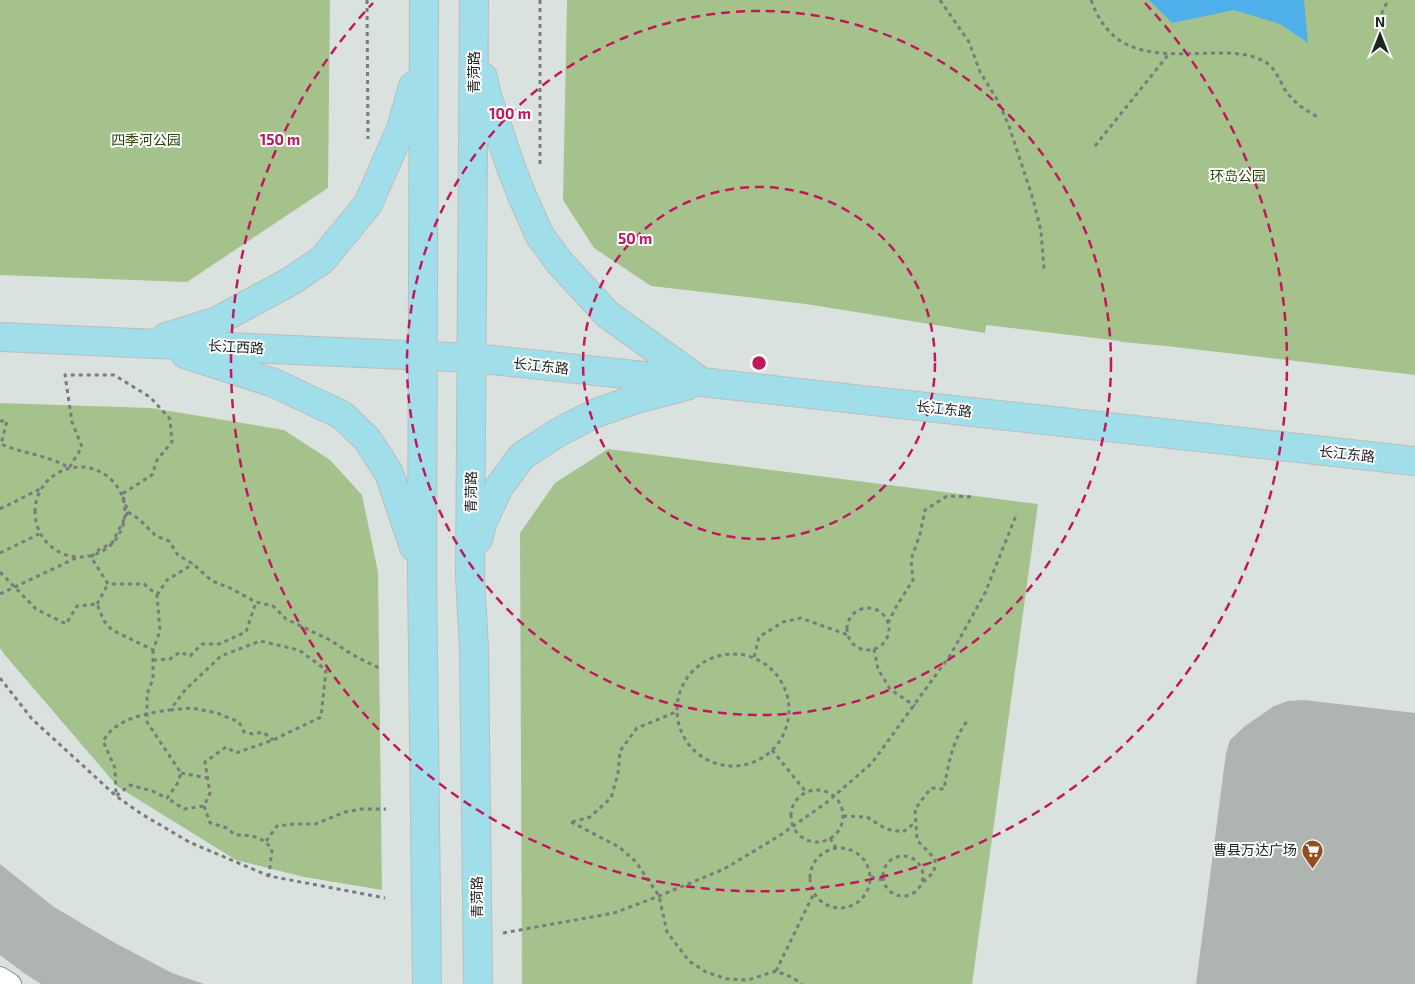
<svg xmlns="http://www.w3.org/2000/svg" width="1415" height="984" font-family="'Exo 2','Noto Sans SC',sans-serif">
<rect width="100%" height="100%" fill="#dae2e0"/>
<!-- green -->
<path fill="#a5c28d" d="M0 0H330L328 188 187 282 0 275Z
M567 0H1415V375L1166 346 1121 342 1120 341 986 325 985 333 806 304 651 286 594 248 563 200Z
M0 403 151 408 284 430 330 460 362 495 378 572 382 890 304 877 236 860 118 787 5 655 0 648Z
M608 449 1038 504 972 984H522L520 533 555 483Z"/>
<!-- water -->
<path fill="#4eafea" d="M1149 0H1304L1308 43 1280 24 1234 10 1172 23Z"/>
<!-- building -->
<path fill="#aeb4b0" d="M1304 700 1415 713V984H1196L1226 753 1230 740 1245 726 1274 706 1288 701Z
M0 864 54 907 115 943 172 973 204 984H41L24 973 0 955Z"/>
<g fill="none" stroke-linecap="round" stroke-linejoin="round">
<defs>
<path id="street" d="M0 977 11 984"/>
<path id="primary" d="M424 0 422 572 427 984
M474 0 470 577 474 648 478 984
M483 77 487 96 510 165 523 198 540 236 560 263 607 314 700 381
M0 337 473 358 701 382 1415 461
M166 337 217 321 291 281 322 260 368 204 401 129 413 86
M185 354 274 383 342 415 367 439 389 473 414 547
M478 539 482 523 499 487 522 456 559 432 596 413 633 400 686 386"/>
</defs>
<!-- street casing -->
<use href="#street" stroke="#888f8e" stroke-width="22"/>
<!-- primary casing -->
<use href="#primary" stroke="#bcbdbd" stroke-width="30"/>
<!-- path -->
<path stroke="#787d7c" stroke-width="3" stroke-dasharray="4 4" stroke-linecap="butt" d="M367 0 368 139
M540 0V168
M940 0 969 42 980 72 998 101 1009 126 1033 199 1041 231 1044 269
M1091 0C1113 61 1161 54 1215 53 1233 53 1251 53 1267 63 1277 70 1281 85 1288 94 1297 105 1307 111 1318 117
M1378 21 1388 0
M1095 146 1168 55
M0 421H7L1 444C23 454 49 455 69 468L82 447 72 422 65 375H114L150 397 170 419 172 442 157 460 152 475 122 494 128 512 139 519 156 536 169 541 178 555 193 564 212 581 230 588 256 602 273 606 286 619 330 640 353 655 381 669
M35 512a45 45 0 1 1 90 0a45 45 0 1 1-90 0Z
M0 509 40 489
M0 553 39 534
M0 572 36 609 66 624 77 606 97 604 104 621 112 630 153 650 160 631 157 595 144 584H108L91 557 100 549 112 543 128 512
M0 594 76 558
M157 595 167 580 193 564
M97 604 108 584
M847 629a21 21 0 1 1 42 0a21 21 0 1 1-42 0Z
M888 623 896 607 913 580 911 560 920 534 925 510 947 496 975 497
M874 649 878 669 890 689 915 706
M153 650V679L147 694V722L181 773 177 784 167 798 152 791 130 785 116 796 115 768 103 741C106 737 109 732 113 729 126 717 153 712 170 710L185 690 221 656 260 641 299 650 326 670 321 717 273 740 236 753 226 747 205 762 210 793 204 806 184 809 167 798
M677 710a56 56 0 1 1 112 0a56 56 0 1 1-112 0Z
M754 657 759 637 783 622 801 618 848 635
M153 660 170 659 180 652 190 656 202 644H219L246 632 256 602
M0 678 32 719 116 796 140 813 189 842 269 876 385 898
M170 710 192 708 217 713 239 722 244 732 253 734 263 732 273 740
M772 750 806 792
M181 773 207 778
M791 816a26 26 0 1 1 52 0a26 26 0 1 1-52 0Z
M204 806 210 823 227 828 235 835C251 835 262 836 272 849L269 876
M843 816 867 817 886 829 903 832 916 822
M571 822 619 847 636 862 659 896 667 932 689 961 706 972 727 979 748 980 776 971 791 977 802 984
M572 822 590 817 611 798 618 774 620 751 637 728 676 712
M830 838 836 848
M266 841 277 826 294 824H315L345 812 361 809H386
M810 878a30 30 0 1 1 60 0a30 30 0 1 1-60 0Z
M883 876a20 20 0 1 1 40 0a20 20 0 1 1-40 0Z
M871 877 883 880
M923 882 934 872 935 859 917 840 915 809 931 788 944 789C948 765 953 737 969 719
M503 933 614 913 659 896 724 869 779 836 826 803 872 763 951 654 985 593 1017 513
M776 971 814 893"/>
<!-- street -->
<use href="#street" stroke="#fff" stroke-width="20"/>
<!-- primary -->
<use href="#primary" stroke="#a0deea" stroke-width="28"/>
</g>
<!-- distance rings -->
<g fill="none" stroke="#c2185b" stroke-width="2.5" stroke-dasharray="9 6">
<circle cx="759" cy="363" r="176"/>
<circle cx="759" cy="363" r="352"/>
<path d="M1145 3A528 528 0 1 1 373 3"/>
</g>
<!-- icons -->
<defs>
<symbol id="supermarket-pin" viewBox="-11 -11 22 30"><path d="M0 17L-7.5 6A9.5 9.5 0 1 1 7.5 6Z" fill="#924e22" stroke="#fff"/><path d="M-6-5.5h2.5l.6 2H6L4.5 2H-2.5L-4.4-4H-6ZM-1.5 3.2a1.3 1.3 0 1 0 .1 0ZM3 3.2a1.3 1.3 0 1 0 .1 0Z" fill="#fff"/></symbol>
</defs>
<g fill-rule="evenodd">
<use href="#supermarket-pin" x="1300" y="838" width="25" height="34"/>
</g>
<g text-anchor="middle" stroke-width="4" stroke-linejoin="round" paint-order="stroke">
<!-- street labels -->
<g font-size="14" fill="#202323" stroke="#fff">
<text transform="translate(474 72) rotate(-90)" y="5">青菏路</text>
<text transform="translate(236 347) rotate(3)" y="5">长江西路</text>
<text transform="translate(541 366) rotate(6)" y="5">长江东路</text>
<text transform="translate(944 409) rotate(6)" y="5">长江东路</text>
<text transform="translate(1347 454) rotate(6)" y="5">长江东路</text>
<text transform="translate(471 492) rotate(-89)" y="5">青菏路</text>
<text transform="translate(477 897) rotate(-91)" y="5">青菏路</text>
</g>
<!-- park labels -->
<g font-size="14" fill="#284404" stroke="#fff">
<text x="146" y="145">四季河公园</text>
<text x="1238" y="181">环岛公园</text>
</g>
<!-- poi labels -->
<g font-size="14" fill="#202323" stroke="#fff" text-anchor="end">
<text x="1297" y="855">曹县万达广场</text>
</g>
</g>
<circle cx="759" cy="363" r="8" fill="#c2185b" stroke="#fff" stroke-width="2.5"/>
<g font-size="15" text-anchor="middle" font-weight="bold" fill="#c2185b" stroke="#fff" stroke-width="4" stroke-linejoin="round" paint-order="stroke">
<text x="510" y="119">100 m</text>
<text x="280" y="145">150 m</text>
<text x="635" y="244">50 m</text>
</g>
<!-- north arrow -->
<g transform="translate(1380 35)" stroke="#ffffff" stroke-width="4" paint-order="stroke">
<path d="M0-4L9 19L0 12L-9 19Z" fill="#202323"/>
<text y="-8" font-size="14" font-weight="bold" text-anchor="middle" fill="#202323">N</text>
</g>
</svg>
